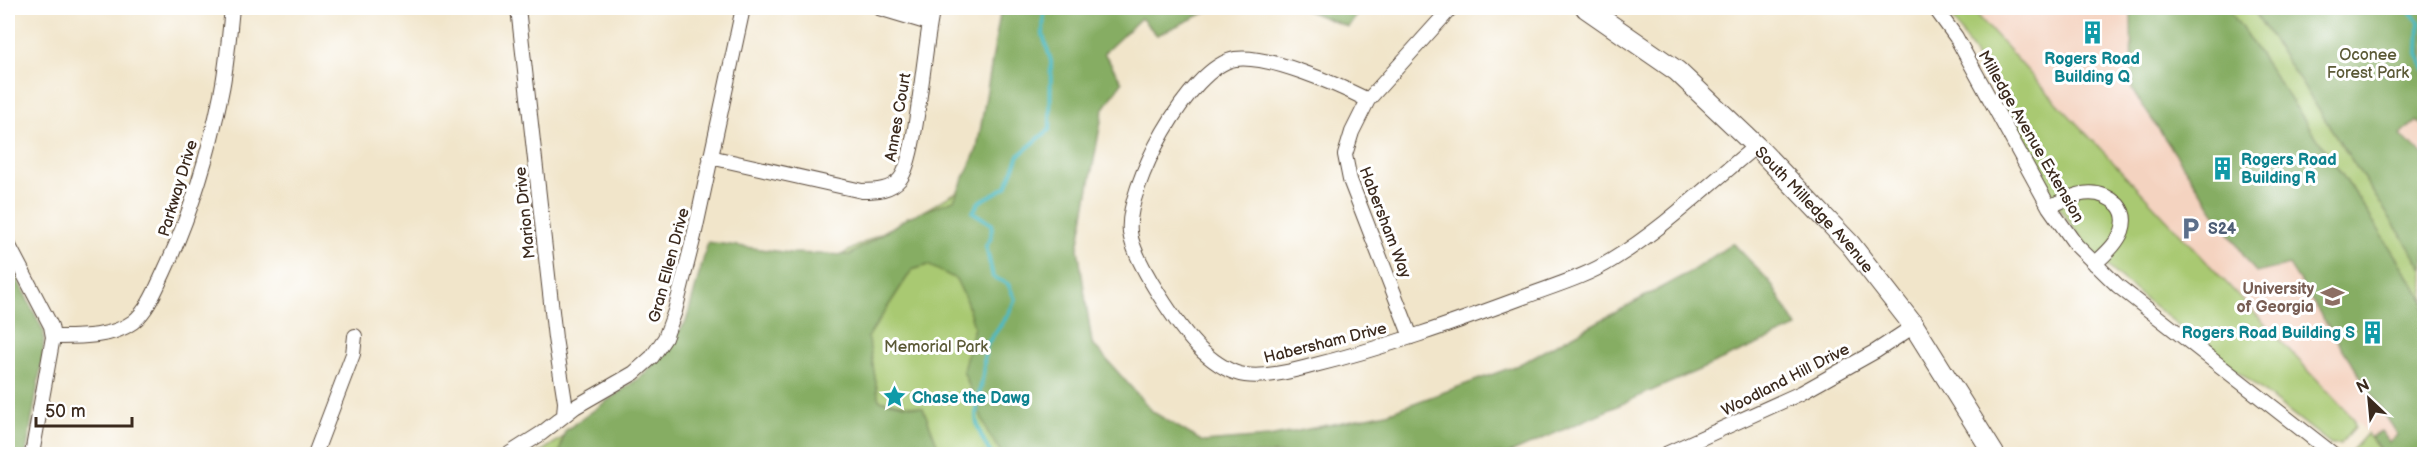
<svg xmlns="http://www.w3.org/2000/svg" width="2432" height="462" font-family="'Balsamiq Sans',sans-serif">
<rect width="100%" height="100%" fill="#fff"/>
<filter id="ink" filterUnits="userSpaceOnUse"><feTurbulence type="fractalNoise" baseFrequency=".0167" numOctaves="2"/><feDisplacementMap in="SourceGraphic" scale="12" xChannelSelector="R" yChannelSelector="G"/><feConvolveMatrix kernelMatrix="1 2 1 2 8 2 1 2 1" color-interpolation-filters="sRGB"/></filter>
<filter id="wash" filterUnits="userSpaceOnUse"><feTurbulence type="fractalNoise" baseFrequency=".008" numOctaves="4" result="noise"/><feDisplacementMap in="SourceGraphic" scale="24" xChannelSelector="R" yChannelSelector="G"/><feGaussianBlur stdDeviation="1.35" result="paint"/><feColorMatrix in="noise" values="0 0 0 0 0 0 0 0 0 0 0 0 0 0 0 0 0 1.4 0 .05"/><feComposite in="paint" operator="in"/></filter>
<g filter="url(#wash)">
<rect width="100%" height="100%" fill="#f1e5ca"/>
<!-- built -->
<path fill="#f4d3c0" d="M1963 8H2424V454H2387L2093 140Z"/>
<!-- green -->
<path fill="#a9c972" stroke="#727a48" stroke-width="1.5" d="M1946 8H1971L2035 79 2354 419 2355 427 2340 444H2331L2146 300 2111 270 2088 247 2058 207 1980 63Z
M2228 8H2252L2424 270V301L2362 204Z
M960 190 1144 454H537L635 392 812 271 889 229 892 245 911 218Z
M2367 434 2383 454H2351L2352 450Z"/>
<!-- forest -->
<path fill="#86ad64" stroke="#606c41" stroke-width="1.5" d="M1001 8H1215L1157 35 1141 18 1104 53 1122 82 1103 110 1078 248 1092 343 1153 412 1203 442 1269 437 1387 413 1518 365 1690 272 1733 243 1770 282 1797 327 1508 454H1002L988 433 963 371 974 327 966 300 956 279 928 265 912 270 868 337 879 400 923 408 941 454H559L565 431 646 373 686 322 708 242 790 253 850 255 908 217 954 200 977 149Z
M1300 8H1361L1348 27Z
M2131 8H2228L2362 204 2424 301V454H2383L2371 437 2381 431 2389 442 2398 435 2289 265 2256 273 2132 90Z
M2252 8H2424V124L2416 121 2400 136 2424 154V270Z
M8 261 44 332 43 355 26 454H8Z"/>
<g fill="none" stroke-linecap="round" stroke-linejoin="round">
<!-- stream -->
<path stroke="#4cbac2" stroke-width="4" d="M2407 8 2419 22 2418 54 2424 69
M991 454C969 417 976 414 983 375 985 366 983 355 986 347 995 329 1008 321 1015 299L1008 284 993 277 986 246 991 238 992 224 973 212 979 202 1006 187 1019 155 1050 129 1051 61 1043 35 1044 8"/>
</g>
</g>
<g filter="url(#ink)">
<g fill="none" stroke-linecap="round" stroke-linejoin="round">
<defs>
<path id="minor" d="M518 8 555 338 565 402 564 415
M879 8 929 23
M1935 8 1956 37 2049 207 2076 245 2118 286 2333 454
M1368 100C1338 85 1268 54 1235 59 1189 67 1125 188 1130 232 1133 261 1180 330 1202 351 1213 361 1230 373 1245 375 1266 378 1291 371 1311 366 1384 348 1454 323 1524 297 1553 286 1585 277 1612 260 1664 228 1708 185 1756 146
M710 157 862 191C876 191 891 190 900 179 917 159 924 42 933 8
M2049 207C2073 195 2096 184 2118 205 2125 213 2125 222 2122 231 2117 244 2105 254 2095 264
M8 244 51 326 53 337 32 454
M53 337C79 337 111 338 133 322 148 310 156 289 164 272 190 216 209 154 221 94 227 66 229 36 232 8
M1411 337 1350 180 1345 155 1352 132 1368 100 1451 8
M315 454 353 354 355 336
M509 454 542 433 575 407 634 373 652 357 665 338 675 311 694 236 743 8
M1666 454 1801 393 1876 351 1914 326"/>
<g id="secondary">
<path id="s1" d="M1586 8 1677 71 1756 146 1850 244 1914 326 1994 454"/>
</g>
</defs>
<!-- minor casing -->
<use href="#minor" stroke="#564638" stroke-width="16"/>
<!-- secondary casing -->
<use href="#secondary" stroke="#564638" stroke-width="22"/>
<!-- minor -->
<use href="#minor" stroke="#fff" stroke-width="14"/>
<!-- secondary -->
<use href="#secondary" stroke="#fff" stroke-width="20"/>
</g>
</g>
<!-- icons -->
<defs>
<symbol id="building-bare" viewBox="-9 -9 18 18"><path d="M-4-6H4V6H1V3H-1V6H-4ZM-2.5-4.3h1.7v1.8h-1.7ZM.8-4.3h1.7v1.8H.8ZM-2.5-1h1.7V.8h-1.7ZM.8-1h1.7V.8H.8Z" fill="#0f9aa8" stroke="#fff" stroke-width="2.5" paint-order="stroke"/></symbol>
<symbol id="parking-bare" viewBox="-9 -9 18 18"><path d="M-3.5-5.5H1a3.5 3.5 0 0 1 0 7H-1V5.5H-3.5ZM-1-3.4V-.6H.8a1.4 1.4 0 0 0 0-2.8Z" fill="#5c6f8a" stroke="#fff" stroke-width="2.5" paint-order="stroke"/></symbol>
<symbol id="university-bare" viewBox="-9 -9 18 18"><path d="M0-5L7-2L0 1L-7-2ZM-4 1L0 2.5L4 1V4Q0 6-4 4Z" fill="#8d6e63" stroke="#fff" stroke-width="2.5" paint-order="stroke"/></symbol>
<symbol id="sight-bare" viewBox="-9 -9 18 18"><path d="M0-6L1.8-2.2L6-1.7L2.9 1.2L3.7 5.4L0 3.3L-3.7 5.4L-2.9 1.2L-6-1.7L-1.8-2.2Z" fill="#0f9aa8" stroke="#fff" stroke-width="2.5" paint-order="stroke"/></symbol>
</defs>
<g fill-rule="evenodd">
<use href="#building-bare" x="2076" y="16" width="33" height="33"/>
<use href="#building-bare" x="2206" y="152" width="33" height="33"/>
<use href="#parking-bare" x="2174" y="212" width="33" height="33"/>
<use href="#university-bare" x="2316" y="280" width="33" height="33"/>
<use href="#building-bare" x="2356" y="316" width="33" height="33"/>
<use href="#sight-bare" x="878" y="380" width="33" height="33"/>
</g>
<g text-anchor="middle" stroke-width="6" stroke-linejoin="round" paint-order="stroke">
<!-- park labels -->
<g font-size="16" fill="#5c5a37" stroke="#fff">
<text x="2368" y="60">Oconee<tspan x="2368" dy="18">Forest Park</tspan></text>
<text x="936" y="352">Memorial Park</text>
</g>
<!-- culture labels -->
<g font-size="16" font-weight="bold" fill="#0d838f" stroke="#fff" text-anchor="start">
<text x="2092" y="64" text-anchor="middle">Rogers Road<tspan x="2092" dy="18">Building Q</tspan></text>
<text x="2241" y="165">Rogers Road<tspan x="2241" dy="18">Building R</tspan></text>
<text x="2355" y="338" text-anchor="end">Rogers Road Building S</text>
<text x="912" y="403">Chase the Dawg</text>
</g>
<!-- street labels -->
<g font-size="16" fill="#3b2a1e" stroke="#fff">
<text transform="translate(897 117) rotate(-80)" y="6">Annes Court</text>
<text transform="translate(2032 136) rotate(60)" y="6">Milledge Avenue Extension</text>
<text transform="translate(177 188) rotate(-73)" y="6">Parkway Drive</text>
<text dy="6" stroke="none"><textPath href="#s1" startOffset="306">South Milledge Avenue</textPath></text>
<text transform="translate(524 213) rotate(-96)" y="6">Marion Drive</text>
<text transform="translate(1386 222) rotate(69)" y="6">Habersham Way</text>
<text transform="translate(668 265) rotate(-75)" y="6">Gran Ellen Drive</text>
<text transform="translate(1325 342) rotate(-14)" y="6">Habersham Drive</text>
<text transform="translate(1785 379) rotate(-27)" y="6">Woodland Hill Drive</text>
</g>
<!-- service labels -->
<g font-size="16" font-weight="bold" fill="#4e5e75" stroke="#fff" text-anchor="start">
<text x="2208" y="234">S24</text>
</g>
<!-- education labels -->
<g font-size="16" font-weight="bold" fill="#785e54" stroke="#fff" text-anchor="end">
<text x="2314" y="294">University<tspan x="2314" dy="18">of Georgia</tspan></text>
</g>
</g>
<!-- margin -->
<rect width="2432" height="462" fill="none" stroke="#fff" stroke-width="30"/>
<!-- north arrow -->
<g transform="translate(2369 399) rotate(334)" stroke="#ffffff" stroke-width="4.5" paint-order="stroke">
<path d="M0-4.5L10 22L0 15L-10 22Z" fill="#3b2a1e"/>
<text y="-9" font-size="16" font-weight="bold" text-anchor="middle" fill="#3b2a1e">N</text>
</g>
<!-- scale -->
<path d="M36 417v9h96v-9" fill="none" stroke="#3b2a1e" stroke-width="3"/>
<text x="45" y="417" font-size="18" fill="#3b2a1e" stroke="#ffffff" stroke-width="4.5" paint-order="stroke">50 m</text>
</svg>
